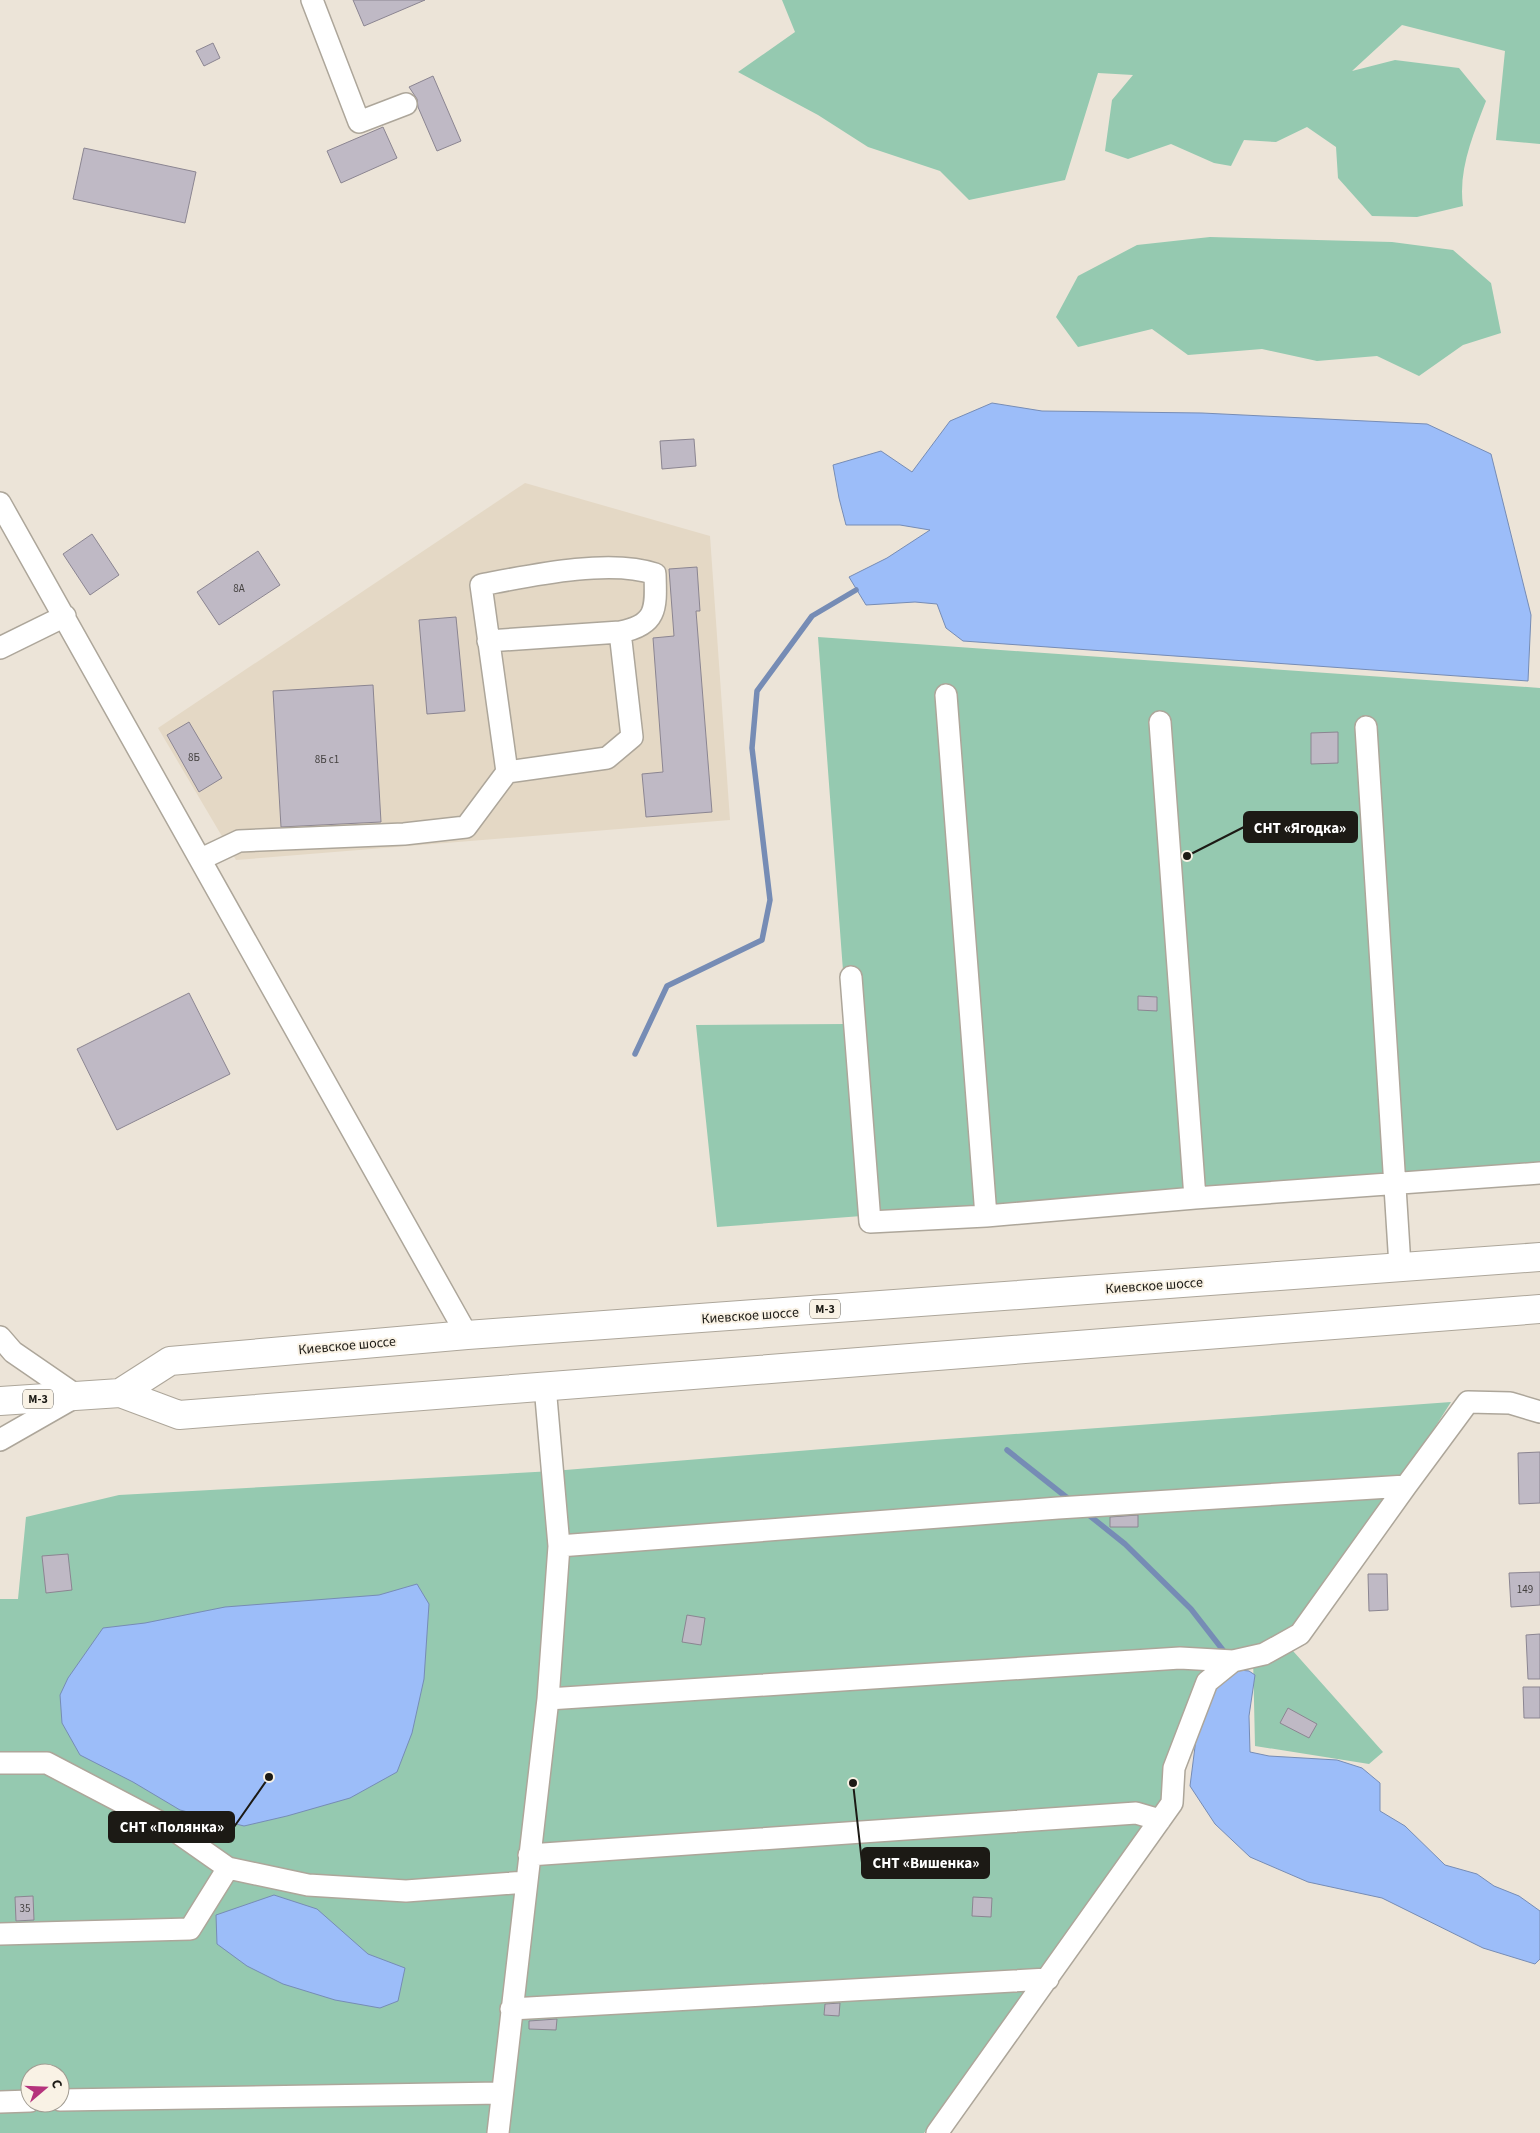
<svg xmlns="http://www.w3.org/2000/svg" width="1540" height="2133" font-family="'Source Sans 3',sans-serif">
<rect width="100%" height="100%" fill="#ece4d8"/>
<!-- built -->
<path fill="#e4d8c5" d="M525 483 710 536 730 820 236 860 158 728Z"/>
<!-- green -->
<path fill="#95c9b0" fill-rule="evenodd" d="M782 0H1540V144L1496 140 1505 51 1402 25 1352 71 1395 60 1459 68 1486 101C1473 135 1458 170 1463 206L1417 217 1372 216 1338 178 1336 147 1307 127 1276 142 1244 140 1231 166 1214 163 1171 144 1128 159 1105 151 1112 100 1133 75 1098 73 1065 180 969 200 940 171 868 147 818 115 738 72 795 32Z
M1210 237 1392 242 1453 250 1491 283 1501 333 1463 345 1419 376 1377 356 1317 361 1262 349 1188 355 1152 329 1078 347 1056 317 1078 276 1137 245Z
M818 637 1540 688V1165L717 1227 696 1025 847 1024Z
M1451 1402 1293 1651 1383 1752 1369 1764 1255 1746 1253 1656 1205 1677 1165 1802 1054 1951 924 2133H0V1599H18L26 1517 119 1495 553 1471 933 1440ZM30 2073H60V2103H30Z"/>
<!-- water -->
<path fill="#9cbdf9" stroke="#768cb5" d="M992 403 1042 411 1202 413 1427 424 1491 454 1531 615 1528 681 963 641 946 628 937 604 915 602 866 605 849 577 887 558 930 530 900 525H846L839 498 833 465 881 451 912 472 950 421Z
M417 1584 429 1604 424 1679 412 1733 397 1772 350 1798 287 1816 244 1826 180 1810 133 1782 80 1755 62 1723 60 1695 68 1678 103 1628 145 1623 225 1607 379 1595Z
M1240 1670 1249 1671 1255 1675 1249 1716 1250 1752 1269 1756 1337 1760 1362 1768 1380 1783V1811L1405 1826 1445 1865 1477 1874 1494 1886 1519 1896 1540 1911V1959L1535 1964 1483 1948 1382 1898 1308 1882 1250 1857 1215 1824 1190 1786 1196 1739 1210 1688Z
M274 1895 317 1909 368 1954 405 1968 398 2001 380 2008 335 2000 283 1984 247 1966 217 1944 216 1915Z"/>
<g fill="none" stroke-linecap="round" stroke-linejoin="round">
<!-- stream -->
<path stroke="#768cb5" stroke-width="5.5" d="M635 1054 667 986 762 940 770 900 752 748 757 691 812 616 856 590
M1007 1450 1070 1500
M1085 1512 1125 1544 1191 1609 1226 1654"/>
</g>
<!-- building -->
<path fill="#bfb9c5" stroke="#8b8591" d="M353 0H425L364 26Z
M213 43 220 58 204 66 196 51Z
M433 76 461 141 437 151 418 107 417 99 409 87Z
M383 127 397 158 341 183 327 151Z
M84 148 196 172 185 223 73 199Z
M694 439 696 466 662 469 660 441Z
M92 534 119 575 90 595 63 554Z
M258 551 280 585 219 625 197 592Z
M697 567 700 611H696L712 812 646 817 642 774 663 772 653 638 674 636 669 569Z
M456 617 465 711 427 714 419 620Z
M373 685 381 822 281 827 273 691Z
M189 722 222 778 199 792 167 735Z
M1338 732V763L1311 764V733Z
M189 993 230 1074 117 1130 77 1049Z
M1138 996 1157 997V1011L1138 1010Z
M1540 1452V1503L1519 1504 1518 1453Z
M1138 1515V1527H1110V1517Z
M68 1554 72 1590 46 1593 42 1556Z
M1540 1572V1605L1511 1607 1509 1573Z
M1368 1574H1387L1388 1610 1369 1611Z
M687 1615 705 1618 701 1645 682 1642Z
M1540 1634V1679H1528L1526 1635Z
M1523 1687H1540V1718H1524Z
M1288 1708 1317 1724 1309 1738 1280 1723Z
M33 1896 34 1920 16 1921 15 1897Z
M973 1897 992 1898 991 1917 972 1916Z
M840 2003 839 2016 824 2015 825 2004Z
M557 2019 556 2030 529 2029V2021Z"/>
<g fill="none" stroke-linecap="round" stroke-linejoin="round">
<defs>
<path id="minor" d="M312 0 359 122 406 104
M0 503 467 1335
M488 641 620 632
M0 648 65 616
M946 695 986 1216 1195 1198
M1160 722 1195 1198 1540 1173
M1366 727 1400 1266
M201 859 239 841 404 834 466 827 507 772 607 758 632 737 620 632C658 625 656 607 655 574 610 558 528 576 481 585L507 772
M851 977 870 1222 986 1216
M0 1337 13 1352 77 1396 0 1440
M559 1546 1058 1508 1406 1486
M548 1699 1180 1658 1233 1661
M0 1763H47L171 1828 228 1868 308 1885 406 1891 526 1882
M529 1855 1136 1813 1160 1820
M0 1934 190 1929 228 1868
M511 2009 1048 1979
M60 2100 501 2093
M0 2102 30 2101
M498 2133 548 1699 559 1546 545 1386
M937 2133 1172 1803 1174 1768 1207 1682 1233 1661 1264 1654 1300 1634 1406 1486 1468 1402 1510 1403 1540 1412"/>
<path id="highway" d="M120 1393 170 1361 467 1335 1540 1257
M0 1401 120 1393 179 1415 1540 1309"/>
</defs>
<!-- minor casing -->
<use href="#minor" stroke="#ada69a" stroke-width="24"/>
<!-- highway casing -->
<use href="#highway" stroke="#ada69a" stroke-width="30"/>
<!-- minor -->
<use href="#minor" stroke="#fff" stroke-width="21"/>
<!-- highway -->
<use href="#highway" stroke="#fff" stroke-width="28"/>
</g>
<g text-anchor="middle" stroke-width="4" stroke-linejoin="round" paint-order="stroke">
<!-- number labels -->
<g font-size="11" fill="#454241">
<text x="239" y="592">8А</text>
<text x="194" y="761">8Б</text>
<text x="327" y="763">8Б с1</text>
<text x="1525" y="1593">149</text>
<text x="25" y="1912">35</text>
</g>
<!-- shield labels -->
<g fill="#f9f2e5" stroke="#5e5b53" stroke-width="1">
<rect x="810" y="1299.5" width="30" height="19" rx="4"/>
<rect x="23" y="1389.5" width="30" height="19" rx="4"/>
</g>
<g font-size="12" font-weight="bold" fill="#1c1a15">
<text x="825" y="1313">М-3</text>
<text x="38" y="1403">М-3</text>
</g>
<!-- street labels -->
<g font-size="14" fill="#1c1a15" stroke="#f9f2e5">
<text transform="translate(1154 1285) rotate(-4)" y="5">Киевское шоссе</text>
<text transform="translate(750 1315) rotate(-4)" y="5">Киевское шоссе</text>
<text transform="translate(347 1345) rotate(-5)" y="5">Киевское шоссе</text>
</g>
</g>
<!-- callouts -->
<path fill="none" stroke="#1c1a15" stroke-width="2" d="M1187 856L1244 827M269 1777L234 1827M853 1783L862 1863"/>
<g fill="#1c1a15" stroke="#f9f2e5" stroke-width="2">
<circle cx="1187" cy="856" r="5"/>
<circle cx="269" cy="1777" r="5"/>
<circle cx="853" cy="1783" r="5"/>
</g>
<g fill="#1c1a15" stroke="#1c1a15" stroke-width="2">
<rect x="1244" y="812" width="113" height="30" rx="5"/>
<rect x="109" y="1812" width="125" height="30" rx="5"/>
<rect x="862" y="1848" width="127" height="30" rx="5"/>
</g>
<g font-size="15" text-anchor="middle" font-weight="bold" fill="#fff">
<text x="1300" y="833">СНТ «Ягодка»</text>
<text x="172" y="1832">СНТ «Полянка»</text>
<text x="926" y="1868">СНТ «Вишенка»</text>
</g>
<!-- north arrow -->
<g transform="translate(45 2088) rotate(71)"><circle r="24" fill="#f9f2e5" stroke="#a19c92"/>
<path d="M0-4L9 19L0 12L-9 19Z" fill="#b5337c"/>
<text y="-8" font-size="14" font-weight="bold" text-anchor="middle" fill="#1c1a15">С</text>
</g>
</svg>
